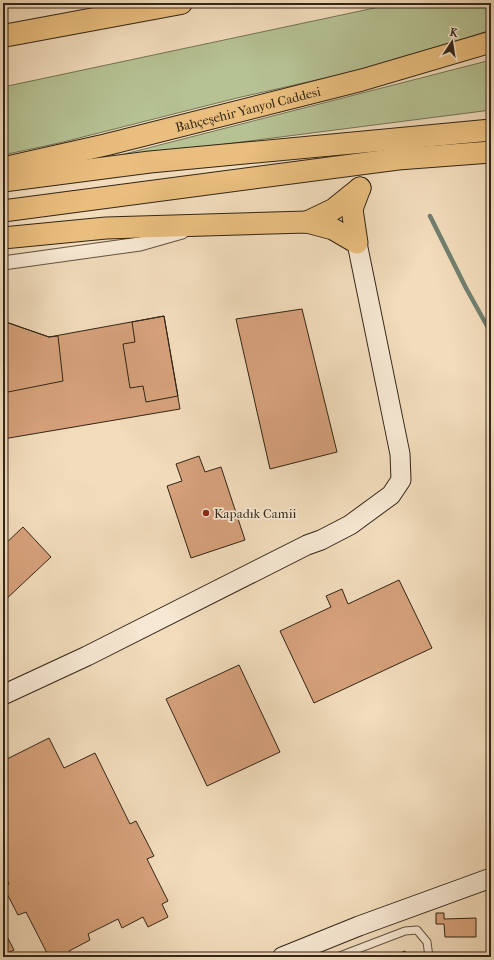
<svg xmlns="http://www.w3.org/2000/svg" width="494" height="960" font-family="'IM FELL French Canon',serif">
<rect width="100%" height="100%" fill="#f2dcbc"/>
<filter id="stains"><feTurbulence type="fractalNoise" baseFrequency=".005" numOctaves="4"/><feColorMatrix values="0 0 0 0 .2 0 0 0 0 .09 0 0 0 0 .02 0 0 0 .5 -.17"/></filter>
<radialGradient id="worn" r=".72"><stop offset=".6" stop-color="#630" stop-opacity="0"/><stop offset="1" stop-color="#630" stop-opacity=".3"/></radialGradient>
<!-- green -->
<path fill="#b6c294" stroke="#747456" d="M398 3H491V30L383 65 237 98 59 143 3 155V87Z
M491 60V110L101 160Z"/>
<g fill="none" stroke-linecap="round" stroke-linejoin="round">
<!-- stream -->
<path stroke="#728070" stroke-width="4.5" d="M430 216 466 288 491 333"/>
</g>
<!-- building -->
<path fill="#d6a17b" stroke="#322517" d="M302 309 337 452 270 469 236 319Z
M164 316 180 409 3 439V321L49 337Z
M164 316 178 396 146 402 143 386 130 388 123 344 135 342 132 322Z
M3 321 49 337 58 336 63 381 3 393Z
M199 456 205 472 221 467 245 540 191 558 167 486 182 481 176 464Z
M23 527 51 557 3 602V546Z
M399 580 432 648 314 703 280 631 331 607 326 596 342 589 348 604Z
M239 665 280 752 207 786 166 699Z
M49 738 64 768 95 753 130 824 136 821 154 856 147 859 168 901 162 904 168 917 148 927 143 917 122 928 118 919 88 934 90 940 69 951 72 957H49L26 912 18 915 3 886 9 884 7 880 3 882V761Z
M436 913H444V919L476 918V937H445L444 924H436Z
M3 929 14 950 3 955Z
M405 951 407 957H390Z"/>
<g fill="none" stroke-linecap="round" stroke-linejoin="round">
<defs>
<path id="lane" d="M337 957 405 931 417 930 427 942 429 957"/>
<path id="street" d="M3 263 140 244 182 232"/>
<path id="secondary" d="M3 695 87 656 307 545 321 540 350 525 391 495 401 480 400 454 357 243
M282 957 359 926 491 878"/>
<g id="primary">
<path id="s1" d="M3 168 105 145 362 80 491 42"/>
<path d="M3 181 150 162 491 130"/>
<path d="M3 211 398 159 491 152"/>
<path d="M307 222 334 209 360 188"/>
<path d="M3 238 106 228 307 222 333 229 357 243 352 209 360 188"/>
</g>
<path id="highway" d="M3 36 181 3"/>
</defs>
<!-- lane casing -->
<use href="#lane" stroke="#625340" stroke-width="9"/>
<!-- street casing -->
<use href="#street" stroke="#625340" stroke-width="15"/>
<!-- secondary casing -->
<use href="#secondary" stroke="#322517" stroke-width="21"/>
<!-- primary casing -->
<use href="#primary" stroke="#322517" stroke-width="23"/>
<!-- highway casing -->
<use href="#highway" stroke="#322517" stroke-width="24"/>
<!-- lane -->
<use href="#lane" stroke="#f7e8d3" stroke-width="7"/>
<!-- street -->
<use href="#street" stroke="#f7e8d3" stroke-width="13"/>
<!-- secondary -->
<use href="#secondary" stroke="#f7e8d3" stroke-width="19"/>
<!-- primary -->
<use href="#primary" stroke="#e9be7e" stroke-width="21"/>
<!-- highway -->
<use href="#highway" stroke="#e9be7e" stroke-width="22"/>
</g>
<!-- markers -->
<circle fill="#8f2418" stroke="#f7e8d3" stroke-width="1.5" cx="206" cy="513" r="4"/>
<g text-anchor="middle" stroke-width="3.5" stroke-linejoin="round" paint-order="stroke">
<!-- street labels -->
<g font-size="13" fill="#322517" stroke="#f7e8d3">
<text dy="5" stroke="none"><textPath href="#s1" startOffset="252">Bahçeşehir Yanyol Caddesi</textPath></text>
</g>
<!-- poi labels -->
<g font-size="13" fill="#322517" stroke="#f7e8d3" text-anchor="start">
<text x="214" y="518">Kapadık Camii</text>
</g>
</g>
<!-- margin -->
<rect width="494" height="960" fill="none" stroke="#f2dcbc" stroke-width="16"/>
<rect x="4" y="4" width="486" height="952" fill="none" stroke="#322517" stroke-width="2"/>
<rect x="8" y="8" width="478" height="944" fill="none" stroke="#322517"/>
<!-- north arrow -->
<g transform="translate(452 42) rotate(12)" stroke="#f7e8d3" stroke-width="3" paint-order="stroke">
<path d="M0-3L7 15L0 10L-7 15Z" fill="#322517"/>
<text y="-6" font-size="11" font-weight="bold" text-anchor="middle" fill="#322517">K</text>
</g>
<rect width="100%" height="100%" filter="url(#stains)"/>
<rect width="100%" height="100%" fill="url(#worn)"/>
</svg>
